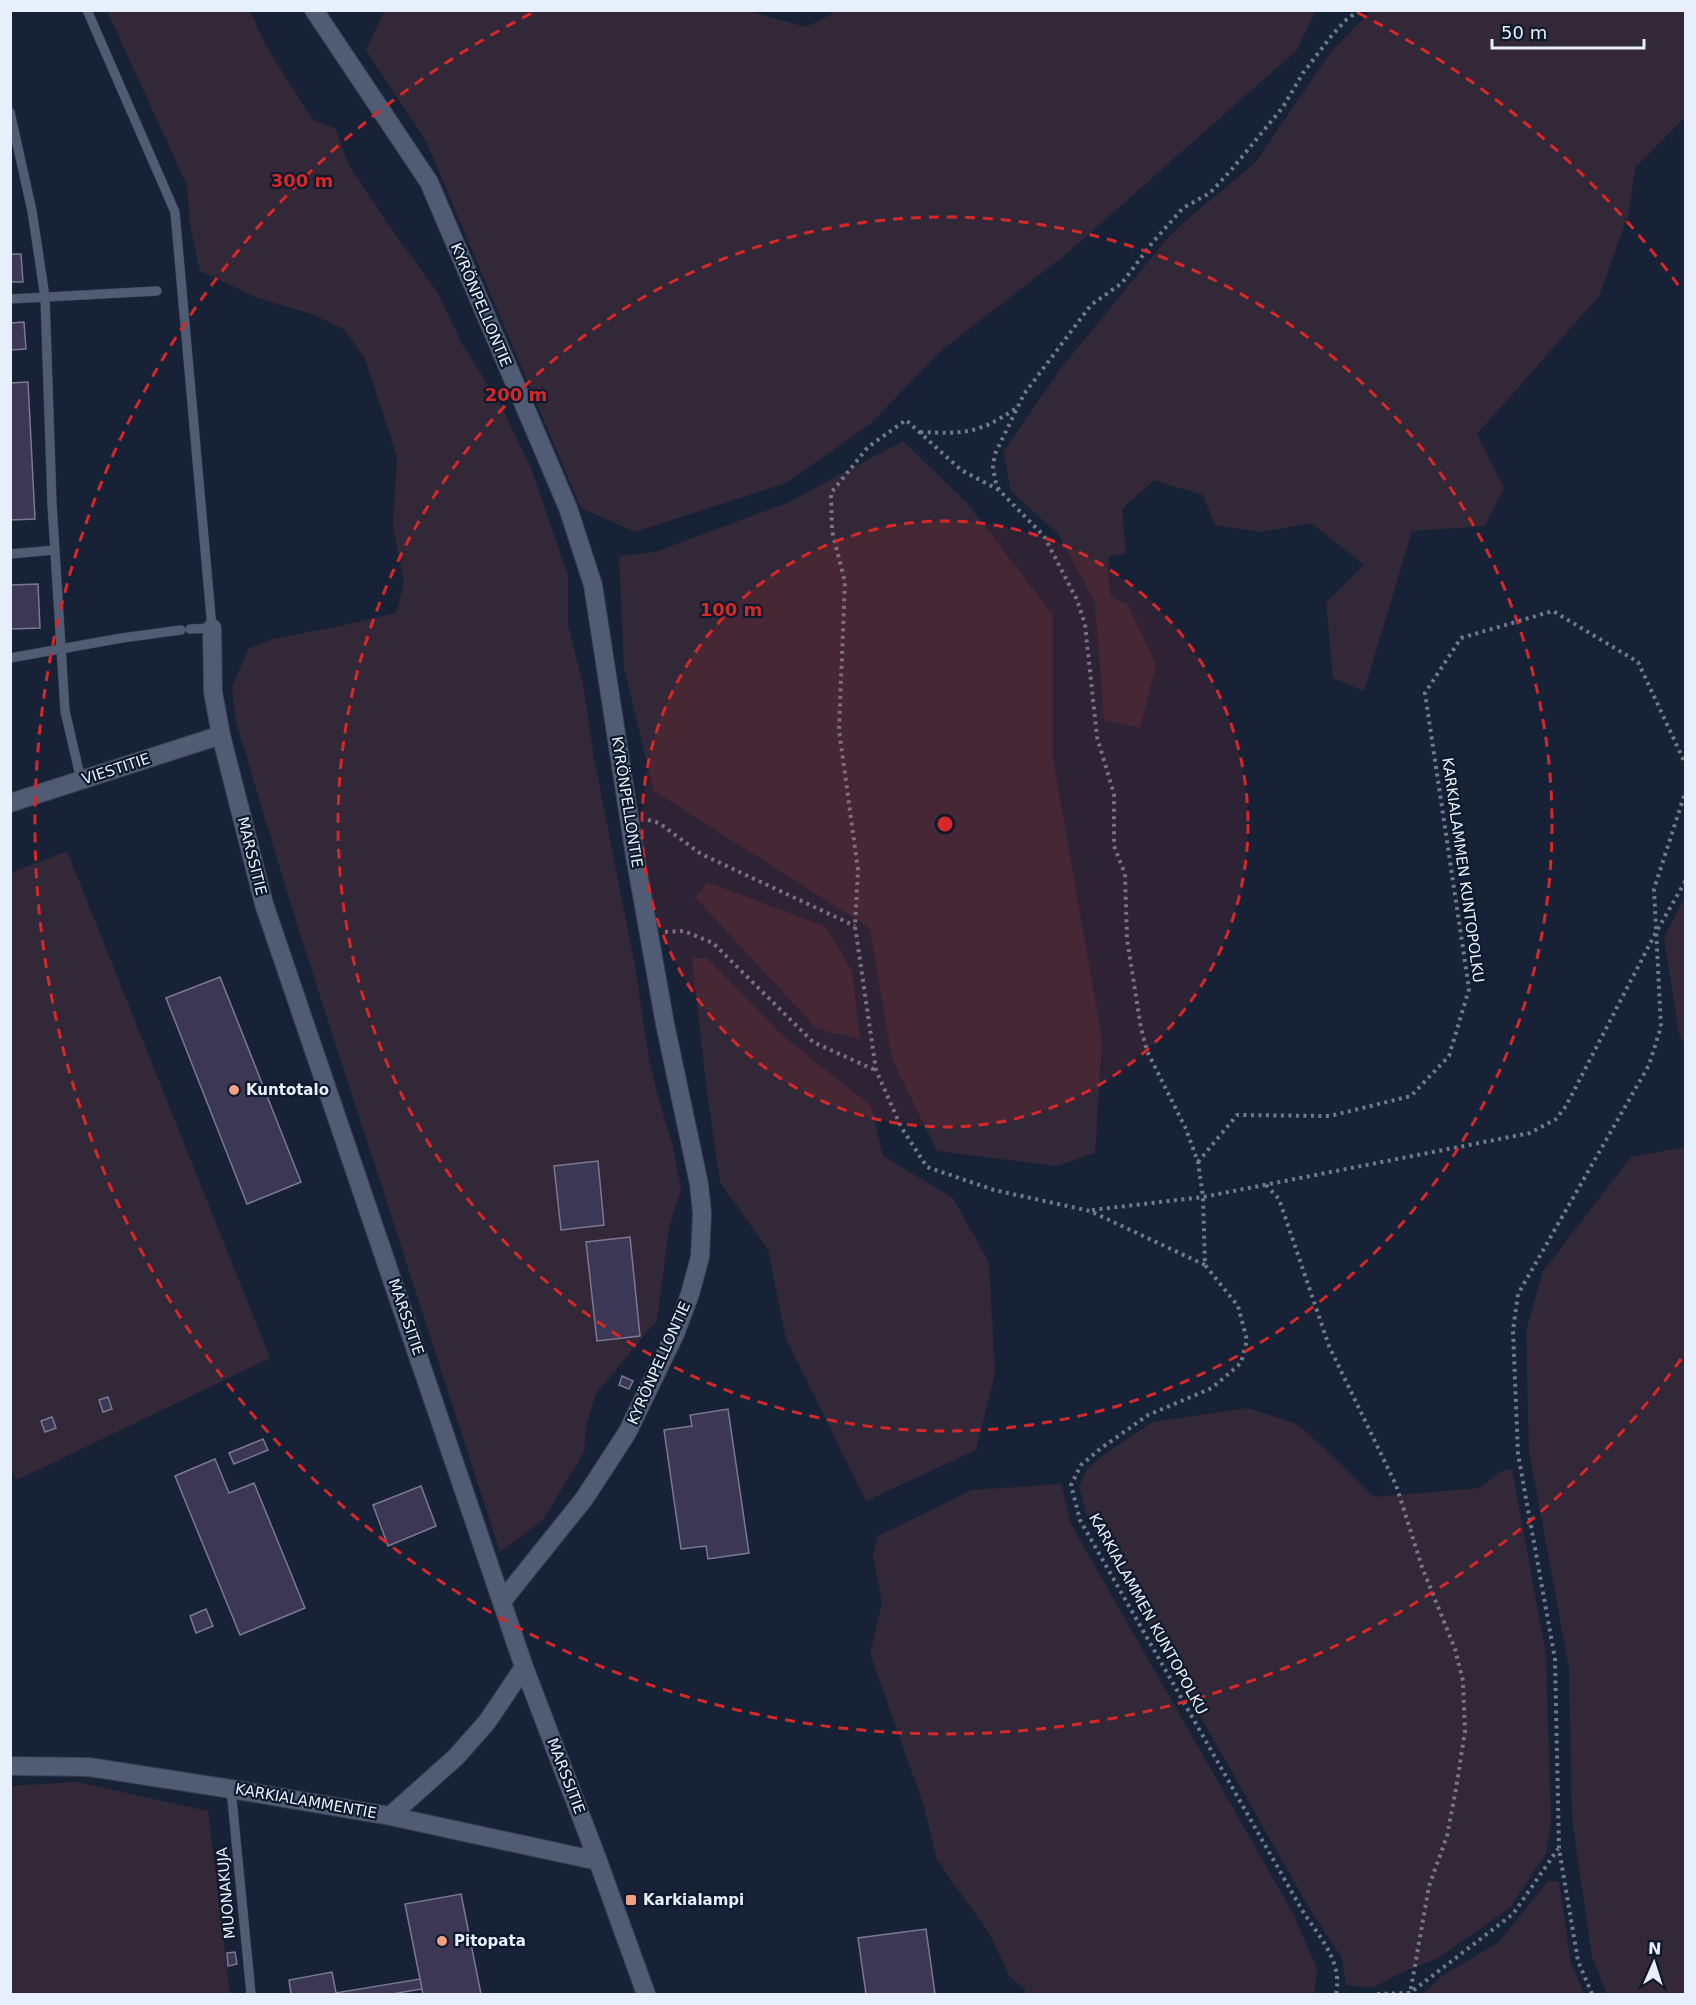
<svg xmlns="http://www.w3.org/2000/svg" width="1696" height="2005" font-family="'DejaVu Sans',sans-serif">
<rect width="100%" height="100%" fill="#172237"/>
<!-- green -->
<path fill="#332837" d="M385 10H744L806 27 840 10 1315 11 1297 50 1065 255 943 349 870 424 786 483 635 532 581 508 426 141 366 50Z
M1372 10 1685 11V117L1635 168 1629 213 1599 296 1477 434 1504 488 1485 526 1412 531 1364 691 1333 678 1326 603 1364 565 1311 523 1260 532 1215 525 1203 495 1154 480 1122 509 1126 554 1109 556 1108 576 1111 597 1127 604 1156 664 1140 728 1104 720 1095 602 1059 535 1011 491 1003 452 1062 367 1166 240 1190 217 1255 163 1331 52Z
M107 11H250L267 48 313 120 335 128 349 165 392 230 438 293 462 344 502 407 532 471 568 576V626L583 684 594 758 636 971 647 1047 657 1093 673 1147 681 1189 669 1228 657 1320 595 1395 586 1427 584 1452 543 1520 500 1552 297 925 236 722 232 688 248 649 273 639 345 625 396 613 404 582 393 527 397 457 365 359 345 330 314 315 258 298 200 271 190 226 187 185Z
M903 441 967 503 1053 615V759L1102 1039 1095 1153 1057 1166 937 1151 892 1059 870 928 654 791 624 668 619 556 655 552 787 503Z
M67 851 270 1358 17 1480 10 1467V873Z
M707 882 826 927 852 971 860 1039 817 1029 695 897Z
M1685 897V1046L1679 1034 1664 937Z
M692 958H707L783 1036 871 1106 883 1156 953 1198 989 1263 995 1374 976 1450 866 1501 786 1339 768 1250 720 1182 707 1093Z
M1685 1147V1994H1607L1592 1957 1572 1820 1569 1668 1529 1451 1526 1331 1543 1271 1631 1157Z
M1248 1408 1297 1424 1335 1458 1374 1497 1480 1488 1499 1472 1512 1469 1546 1655 1551 1822 1546 1853 1510 1908 1438 1958 1403 1972 1372 1988 1346 1985 1342 1958 1308 1906 1087 1517 1079 1486 1087 1469 1104 1455 1152 1422Z
M1061 1484 1071 1524 1294 1915 1317 1969 1314 1994H1025V1989L1010 1977 989 1933 937 1860 924 1806 870 1654 882 1603 873 1555 878 1536 972 1490Z
M77 1782 208 1811 230 1994H11V1786Z
M1548 1881 1559 1882 1571 1963 1584 1994H1423L1442 1976 1499 1942Z"/>
<!-- building -->
<path fill="#3b3755" stroke="#7b7893" stroke-width="1.5" d="M10 254H21L23 282H10Z
M24 322 26 349 10 350V323Z
M28 382 35 519 10 520V383Z
M38 584 40 628 10 629V585Z
M220 977 301 1182 247 1204 166 998Z
M598 1161 604 1225 561 1230 554 1166Z
M630 1237 640 1336 597 1341 586 1242Z
M622 1376 633 1381 629 1389 619 1385Z
M108 1397 112 1409 103 1412 99 1400Z
M728 1409 749 1553 708 1559 706 1546 681 1549 664 1430 692 1426 690 1415Z
M52 1417 56 1428 45 1432 41 1421Z
M263 1439 268 1450 234 1464 229 1453Z
M215 1459 229 1493 254 1483 305 1608 240 1635 175 1476Z
M421 1486 436 1526 388 1546 373 1505Z
M206 1609 213 1626 196 1633 190 1616Z
M461 1894 481 1994H423L405 1904Z
M926 1929 935 1994H866L858 1938Z
M235 1952 237 1964 228 1966 227 1953Z
M332 1972 336 1993 420 1979 422 1989 392 1994H291L289 1980Z"/>
<g fill="none" stroke-linecap="round" stroke-linejoin="round">
<defs>
<path id="lane" d="M87 10 175 212 212 628 190 629
M10 112 32 211 45 297 52 504 65 711 81 780
M10 299 157 291
M10 554 55 550
M10 658 122 638 181 630
M231 1789 251 1994"/>
<path id="street" d="M314 10 429 182 568 508 593 585 635 856 665 1024 699 1184 702 1213 700 1257 690 1294 675 1334 627 1433 584 1499 503 1600
M212 628 213 692 221 735 264 904 524 1667 598 1861 646 1994
M10 803 221 735
M10 1766 89 1767 231 1789 390 1816 598 1861
M390 1816 456 1757 487 1722 524 1667"/>
</defs>
<!-- lane casing -->
<use href="#lane" stroke="#363d4e" stroke-width="10"/>
<!-- street casing -->
<use href="#street" stroke="#363d4e" stroke-width="20"/>
<!-- path -->
<path stroke="#707a8c" stroke-width="4" stroke-dasharray="3 4.5" stroke-linecap="butt" d="M920 432C963 434 978 434 1015 409
M999 490 961 470 906 420 868 447 831 493 832 531 845 582 839 730 858 870 855 926 876 1070 901 1127 927 1167 994 1190 1090 1211 1205 1265
M648 820 659 823 701 854 855 926
M665 932 684 931 713 943 813 1042 875 1070
M1198 1162 1237 1115 1330 1116 1411 1096 1449 1056 1469 989 1425 693 1461 638 1553 611 1638 662 1686 765
M1266 1185 1279 1199 1329 1346 1396 1485 1422 1567 1455 1649 1463 1681 1465 1731 1456 1789 1447 1836 1429 1886 1410 1994
M1092 1210 1203 1197 1530 1133 1556 1119 1566 1106 1655 934 1686 880
M1336 1994C1343 1961 1319 1937 1302 1910L1080 1520 1071 1485 1081 1465 1100 1449 1148 1415 1212 1388 1241 1363 1247 1340 1238 1306 1205 1265 1203 1197 1198 1162 1186 1129 1147 1051 1141 1028 1127 939 1125 874 1114 846V794L1097 737 1085 624 1077 600 1044 536 999 490 995 480 993 466 995 454 1024 394 1091 305 1122 283 1152 243 1183 208 1210 193 1232 169 1283 107 1303 73 1333 34 1347 19 1360 10
M1377 1994 1410 1993 1513 1914 1558 1849
M1592 1994 1578 1961 1559 1849 1555 1659 1518 1454 1513 1330 1518 1294 1649 1065 1661 1027 1654 889 1686 790"/>
<!-- lane -->
<use href="#lane" stroke="#4f5c73" stroke-width="9"/>
<!-- street -->
<use href="#street" stroke="#4f5c73" stroke-width="18"/>
</g>
<!-- distance rings -->
<circle cx="945" cy="824" r="303" fill="#d62828" fill-opacity=".12"/>
<g fill="none" stroke="#d62828" stroke-width="3" stroke-dasharray="10 8">
<circle cx="945" cy="824" r="303"/>
<circle cx="945" cy="824" r="607"/>
<path d="M1681 1359A910 910 0 1 1 532 13M1358 13A910 910 0 0 1 1681 289"/>
</g>
<!-- markers -->
<g fill="#f39f84" stroke="#0e192c" stroke-width="2">
<circle cx="234" cy="1090" r="6"/>
<rect x="625" y="1894" width="12" height="12" rx="3"/>
<circle cx="442" cy="1941" r="6"/>
</g>
<g text-anchor="middle" stroke-width="4.5" stroke-linejoin="round" paint-order="stroke">
<!-- street labels -->
<g font-size="15" fill="#e7effd" stroke="#0e192c">
<text transform="translate(481 305) rotate(67)" y="5">KYRÖNPELLONTIE</text>
<text transform="translate(116 769) rotate(-18)" y="5">VIESTITIE</text>
<text transform="translate(627 802) rotate(81)" y="5">KYRÖNPELLONTIE</text>
<text transform="translate(252 856) rotate(76)" y="5">MARSSITIE</text>
<text transform="translate(1463 870) rotate(82)" y="5">KARKIALAMMEN KUNTOPOLKU</text>
<text transform="translate(406 1317) rotate(71)" y="5">MARSSITIE</text>
<text transform="translate(659 1363) rotate(-66)" y="5">KYRÖNPELLONTIE</text>
<text transform="translate(1148 1614) rotate(61)" y="5">KARKIALAMMEN KUNTOPOLKU</text>
<text transform="translate(566 1776) rotate(69)" y="5">MARSSITIE</text>
<text transform="translate(306 1801) rotate(10)" y="5">KARKIALAMMENTIE</text>
<text transform="translate(226 1893) rotate(-95)" y="5">MUONAKUJA</text>
</g>
<!-- poi labels -->
<g font-size="15" font-weight="bold" fill="#e7effd" stroke="#0e192c" text-anchor="start">
<text x="246" y="1095">Kuntotalo</text>
<text x="643" y="1905">Karkialampi</text>
<text x="454" y="1946">Pitopata</text>
</g>
</g>
<circle cx="945" cy="824" r="9" fill="#d62828" stroke="#0e192c" stroke-width="3"/>
<g font-size="18" text-anchor="middle" font-weight="bold" fill="#d62828" stroke="#0e192c" stroke-width="4.5" stroke-linejoin="round" paint-order="stroke">
<text x="302" y="187">300 m</text>
<text x="516" y="401">200 m</text>
<text x="731" y="616">100 m</text>
</g>
<!-- border -->
<rect width="1696" height="2005" fill="none" stroke="#e7effd" stroke-width="24"/>
<!-- north arrow -->
<g transform="translate(1654 1963) rotate(3)" stroke="#0e192c" stroke-width="4.5" paint-order="stroke">
<path d="M0-4.5L10 22L0 15L-10 22Z" fill="#e7effd"/>
<text y="-9" font-size="16" font-weight="bold" text-anchor="middle" fill="#e7effd">N</text>
</g>
<!-- scale -->
<path d="M1492 39v9h152v-9" fill="none" stroke="#e7effd" stroke-width="3"/>
<text x="1501" y="39" font-size="18" fill="#e7effd" stroke="#0e192c" stroke-width="4.5" paint-order="stroke">50 m</text>
</svg>
